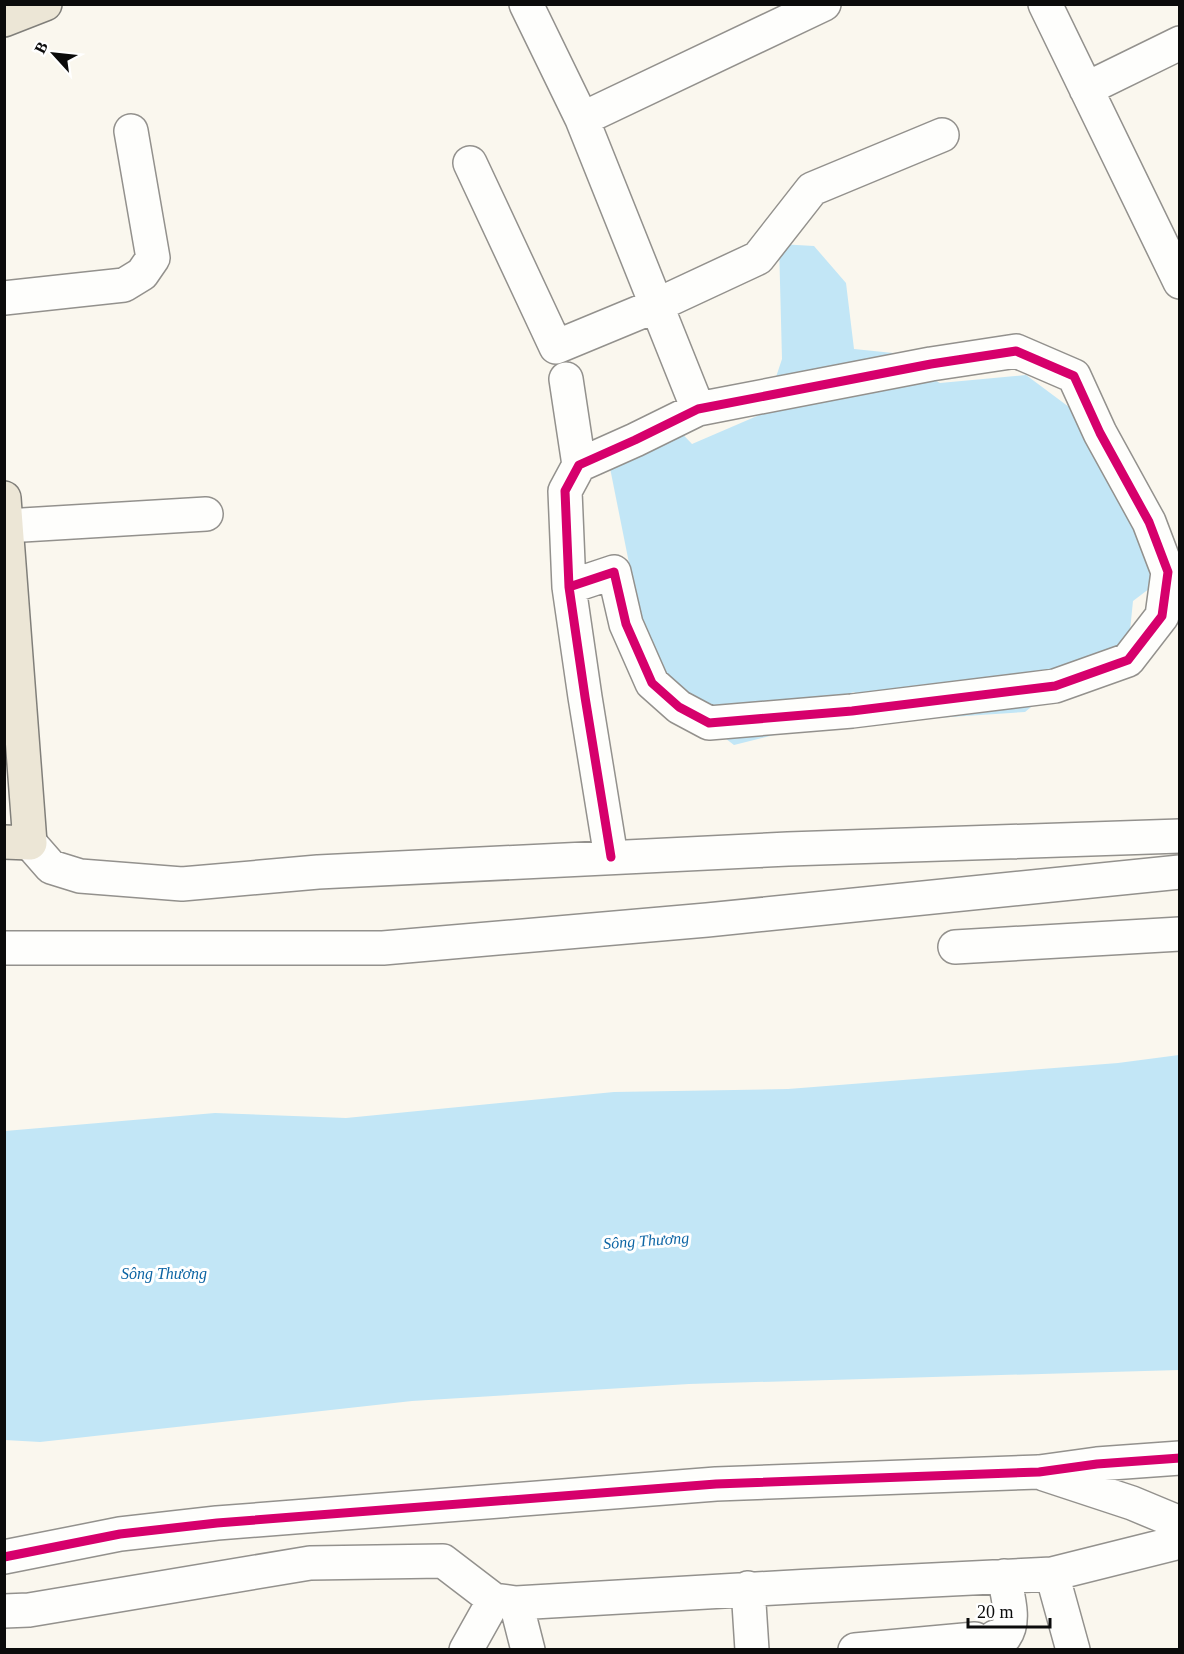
<svg xmlns="http://www.w3.org/2000/svg" width="1184" height="1654" font-family="'Times New Roman',serif">
<rect width="100%" height="100%" fill="#faf7ee"/>
<!-- water -->
<path fill="#c2e6f6" d="M779 244 814 246 846 283 854 349 903 354 907 366 940 383 1026 375 1116 442 1166 576 1133 601 1128 650 1096 654 1025 712 891 721 854 692 823 702V723L734 745 653 683 608 458 672 423 692 444 764 413 782 359Z
M1179 1055V1370L689 1384 412 1401 40 1442 5 1440V1131L215 1113 346 1118 614 1092 788 1089 1118 1063Z"/>
<g fill="none" stroke-linecap="round" stroke-linejoin="round">
<defs>
<path id="minor" d="M526 4 582 119 698 409
M1045 4 1180 282
M1086 89 1180 43
M582 119 824 4
M470 163 556 347 655 306 758 258 812 189 942 135
M4 298 124 285 142 274 153 258 131 131
M566 379 579 465
M6 526 206 514
M569 587 614 572 626 624 652 683 679 707 709 723 852 711 1055 686 1128 660 1162 616 1168 572 1149 522 1100 433 1074 376 1016 351 931 364 698 409 635 440 579 465 565 491 569 587 585 697 611 857
M30 843 51 867 80 876 182 884 318 872 788 849 1180 836
M955 947 1180 934
M4 948H383L707 920 1180 872
M1044 1474 1132 1503 1180 1523
M4 1557 120 1534 217 1523 716 1484 1039 1472 1097 1464 1180 1458
M748 1588 752 1650
M516 1603 528 1650
M4 1611 29 1610 310 1563 443 1561 494 1600 516 1603C695 1592 873 1582 1052 1574
M995 1637 1005 1636C1016 1621 1007 1594 1004 1576
M466 1650 494 1600
M855 1650 975 1639
M1073 1650 1052 1574 1180 1542"/>
<path id="major" d="M4 20 45 4
M4 498 30 843 4 842"/>
</defs>
<!-- minor casing -->
<use href="#minor" stroke="#93918d" stroke-width="36"/>
<!-- major casing -->
<use href="#major" stroke="#807f7a" stroke-width="36"/>
<!-- minor -->
<use href="#minor" stroke="#fefefc" stroke-width="33"/>
<!-- major -->
<use href="#major" stroke="#ece6d6" stroke-width="33"/>
<defs>
<path id="cycleway" d="M569 587 614 572 626 624 652 683 679 707 709 723 852 711 1055 686 1128 660 1162 616 1168 572 1149 522 1100 433 1074 376 1016 351 931 364 698 409 635 440 579 465 565 491 569 587 585 697 611 857
M4 1557 120 1534 217 1523 716 1484 1039 1472 1097 1464 1180 1458"/>
</defs>
<!-- cycleway casing -->
<use href="#cycleway" stroke="#fff" stroke-width="13"/>
<!-- cycleway -->
<use href="#cycleway" stroke="#d6006c" stroke-width="9"/>
</g>
<g text-anchor="middle" stroke-width="6" stroke-linejoin="round" paint-order="stroke">
<!-- water labels -->
<g font-size="16" font-style="italic" fill="#0d65a4" stroke="#fff">
<text transform="translate(646 1240) rotate(-4)" y="6">Sông Thương</text>
<text x="164" y="1279">Sông Thương</text>
</g>
</g>
<!-- border -->
<rect width="1184" height="1654" fill="none" stroke="#0b0b0b" stroke-width="12"/>
<!-- north arrow -->
<g transform="translate(54 54) rotate(297)" stroke="#ffffff" stroke-width="4.5" paint-order="stroke">
<path d="M0-4.5L10 22L0 15L-10 22Z" fill="#0b0b0b"/>
<text y="-9" font-size="16" font-weight="bold" text-anchor="middle" fill="#0b0b0b">B</text>
</g>
<!-- scale -->
<path d="M968 1618v9h82v-9" fill="none" stroke="#0b0b0b" stroke-width="3"/>
<text x="977" y="1618" font-size="18" fill="#0b0b0b" stroke="#ffffff" stroke-width="4.5" paint-order="stroke">20 m</text>
</svg>
